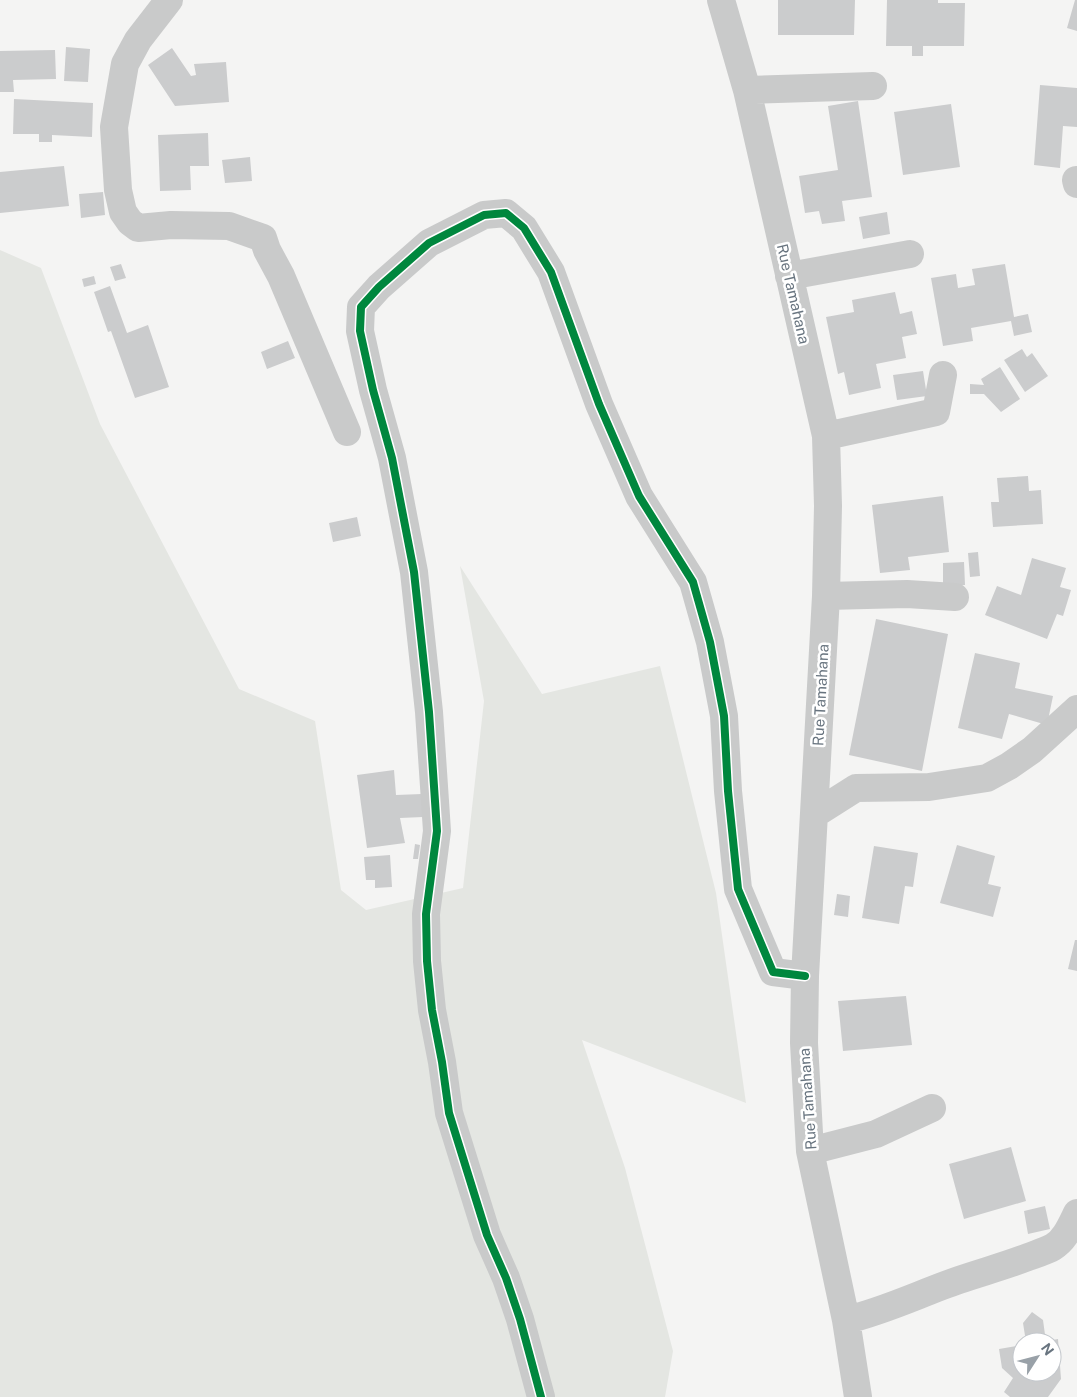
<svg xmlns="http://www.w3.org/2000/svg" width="1077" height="1397" font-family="'Public Sans',sans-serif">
<rect width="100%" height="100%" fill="#f4f4f3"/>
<!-- green -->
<path fill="#e4e6e2" d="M0 250 41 268 100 424 239 689 315 721 341 890 366 910 463 888 484 701 460 566 542 694 660 666 716 893 746 1103 582 1040 625 1168 673 1351 665 1397H0Z"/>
<!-- building -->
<path fill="#cbcccd" d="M778 0H855L854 35H778Z
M887 0H938V3H965L964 46H923V56H912V46H886Z
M1075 0H1077V31L1067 28Z
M66 47 90 49 88 82 64 81Z
M172 48 191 76 196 75 194 64 226 62 229 102 175 106 148 65Z
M55 50 56 79 13 80 14 92H0V51Z
M1040 85 1077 88V127L1063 126 1060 168 1034 165Z
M14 99 93 103 92 137 52 135V142H39V134H13Z
M858 101 872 197 842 201 845 221 822 224 819 211 805 213 799 176 838 170 828 106Z
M951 104 960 167 903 175 894 112Z
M208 133 209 166H190L191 190 160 191 158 135Z
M250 157 252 181 225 183 222 160Z
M64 166 69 206 0 213V172Z
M103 192 105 215 81 218 79 194Z
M887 212 890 234 863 239 859 217Z
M121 264 126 278 115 281 110 267Z
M1005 264 1014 317 1028 314 1032 332 1014 336 1011 321 971 328 973 341 943 346 931 278 956 274 958 288 975 285 972 269Z
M94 276 96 284 84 287 82 279Z
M110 286 127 333 148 325 169 387 135 398 111 331 108 332 94 292Z
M895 292 900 314 912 311 917 334 902 337 906 358 876 364 881 388 849 395 844 372 838 374 826 317 854 312 852 300Z
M288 341 295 358 267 369 261 352Z
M1022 349 1027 357 1032 353 1048 376 1025 392 1004 360Z
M1000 367 1020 399 1001 412 984 394H970V384L984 385 981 379Z
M923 371 927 396 897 400 893 375Z
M1028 476 1029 491 1041 490 1043 524 993 527 991 502H999L997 478Z
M943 496 949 552 908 557 910 570 880 573 872 505Z
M357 517 361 536 333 542 329 523Z
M978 552 980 576 970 577 968 553Z
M1032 558 1066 568 1060 587 1071 590 1063 616 1057 614 1047 639 985 615 997 586 1021 595Z
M964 562 965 585H943V563Z
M876 619 948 634 922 771 849 755Z
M975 653 1020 663 1015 688 1053 696 1047 725 1009 714 1002 739 958 728Z
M394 770 396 795 422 794 423 817 400 818 405 843 367 848 357 775Z
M415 844 420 845 418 859H413Z
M957 845 995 856 988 884 1001 887 993 917 940 903Z
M874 846 918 853 913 887 905 886 899 924 862 918Z
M390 855 392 887 375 888V880H366L364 857Z
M837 894 850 896 848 917 834 915Z
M1075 940H1077V971L1068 969Z
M906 996 912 1045 843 1051 838 1001Z
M1011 1147 1026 1201 964 1219 949 1164Z
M1045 1206 1050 1229 1028 1234 1024 1211Z
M1032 1312 1043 1320 1046 1342H1026L1023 1323Z
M1058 1339 1061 1379 1048 1397H1010L1004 1392 1013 1378 1002 1368 999 1349 1022 1345V1372H1052V1342L1047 1341Z"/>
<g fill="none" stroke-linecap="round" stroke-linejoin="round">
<!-- minor -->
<path stroke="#c9caca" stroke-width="28" d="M169 0 138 40 125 64 114 127 118 190 123 212 130 222 138 228 171 225 229 226 263 238 267 250 281 276 347 432
M721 0 747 90 826 436 828 506 826 596 805 976 804 1043 810 1151 846 1320 858 1397
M747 90 873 86
M1076 180 1077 184
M789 276 910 254
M826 436 936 412 943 375
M826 596 907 594 955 597
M815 814 856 788 929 787 987 778 1009 766 1032 750 1077 709
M810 1151 876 1134 932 1108
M846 1320C885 1311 921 1293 959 1280 982 1272 1005 1266 1028 1257 1036 1254 1046 1251 1053 1247 1065 1240 1071 1225 1077 1213
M541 1397 520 1319 506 1278 487 1235 449 1113 442 1062 432 1010 427 961 426 914 437 831 429 712 414 572 392 458 373 390 360 331 361 307 379 287 429 243 484 215 506 213 524 228 551 272 599 404 639 496 693 582 710 642 724 716 728 791 738 889 773 972 805 976"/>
<defs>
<path id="cycleway" d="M541 1397 520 1319 506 1278 487 1235 449 1113 442 1062 432 1010 427 961 426 914 437 831 429 712 414 572 392 458 373 390 360 331 361 307 379 287 429 243 484 215 506 213 524 228 551 272 599 404 639 496 693 582 710 642 724 716 728 791 738 889 773 972 805 976"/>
</defs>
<!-- cycleway casing -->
<use href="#cycleway" stroke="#fff" stroke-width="11"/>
<!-- cycleway -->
<use href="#cycleway" stroke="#00873e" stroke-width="8"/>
</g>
<g text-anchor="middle" stroke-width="5" stroke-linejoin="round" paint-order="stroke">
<!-- street labels -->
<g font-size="15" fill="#68747f" stroke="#fff">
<text transform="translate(793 294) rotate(77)" y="5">Rue Tamahana</text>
<text transform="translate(821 695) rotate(-87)" y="5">Rue Tamahana</text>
<text transform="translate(808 1099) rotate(-94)" y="5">Rue Tamahana</text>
</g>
</g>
<!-- north arrow -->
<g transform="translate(1037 1357) rotate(54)"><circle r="24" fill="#ffffff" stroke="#c3c7cc"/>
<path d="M0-4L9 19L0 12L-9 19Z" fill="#99a1a8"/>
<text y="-8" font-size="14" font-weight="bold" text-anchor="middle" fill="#68747f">N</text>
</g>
</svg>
